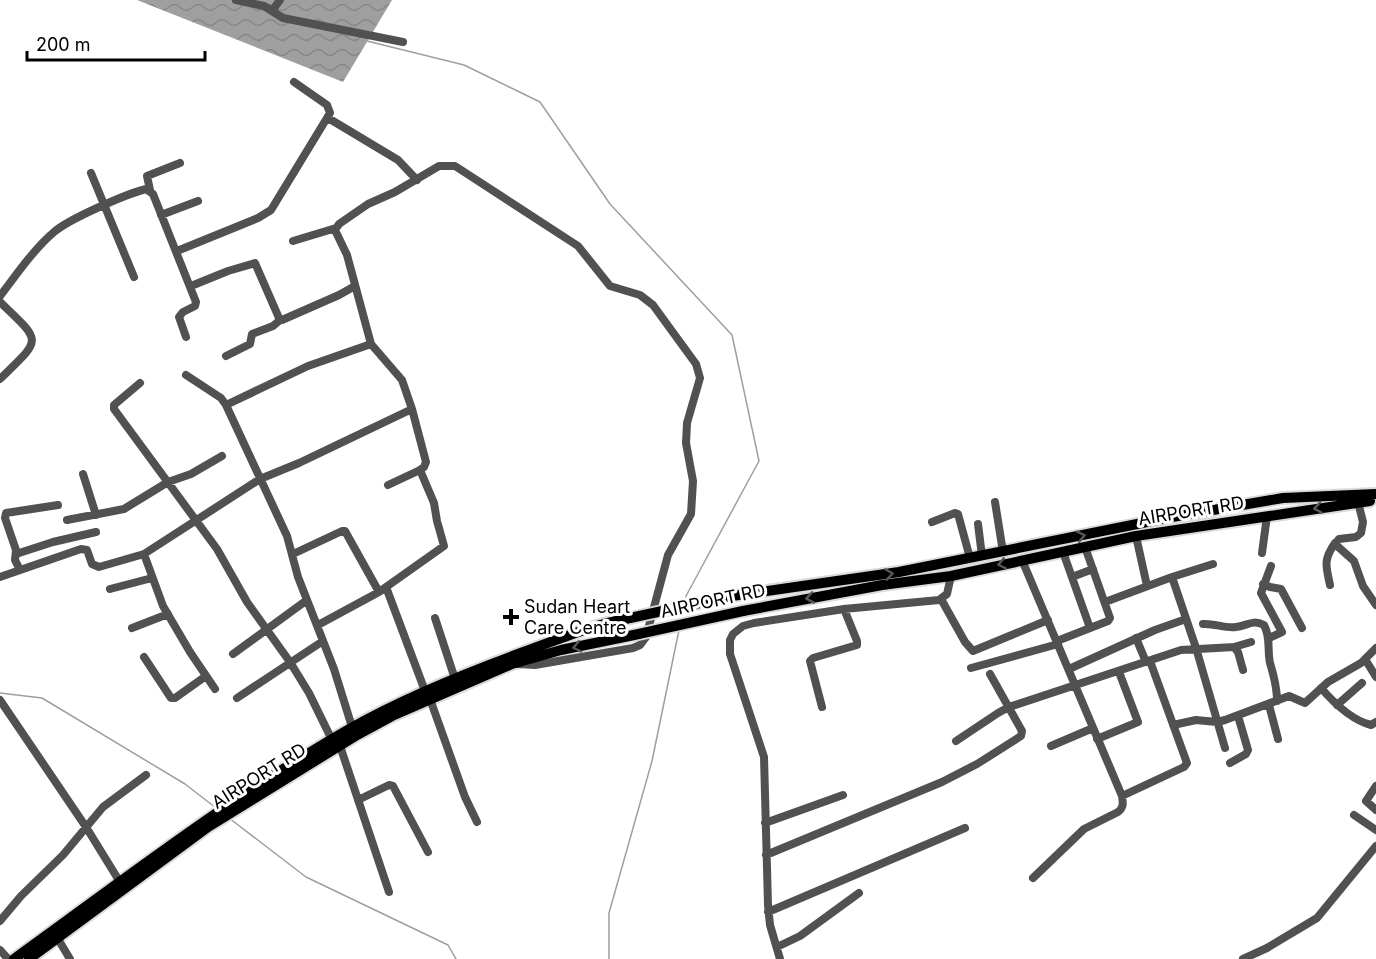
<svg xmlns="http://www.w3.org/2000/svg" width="1376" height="959" font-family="Inter,sans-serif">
<defs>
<pattern id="water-waves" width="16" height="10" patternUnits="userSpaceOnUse" patternTransform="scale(1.5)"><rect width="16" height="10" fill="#9f9f9f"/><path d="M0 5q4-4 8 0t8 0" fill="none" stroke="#878787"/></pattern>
</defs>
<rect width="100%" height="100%" fill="#fff"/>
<!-- water -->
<path fill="url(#water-waves)" d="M137 0H392L343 82Z"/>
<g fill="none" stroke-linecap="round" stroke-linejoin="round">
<!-- stream -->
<path stroke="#9f9f9f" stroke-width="1.5" d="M367 41 464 65 540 102 610 204 732 335 759 461 686 596 685 602
M0 693 42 698 185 784 216 808
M229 818 306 877 448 945 456 959
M609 959V913L652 761 679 630"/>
<defs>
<path id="major" d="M732 596 899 572 1172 517 1283 498 1376 494
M743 611 882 585 951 576 1136 536 1370 501
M14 959C125 879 232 796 351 728 404 698 461 675 518 654 554 641 592 625 630 618
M29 959 208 827 357 735 392 716 512 664 561 650 634 635"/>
</defs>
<!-- major casing -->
<use href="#major" stroke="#dbdbdb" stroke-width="14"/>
<!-- minor -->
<path stroke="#515151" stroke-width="8" d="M236 0 264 6 283 18 403 42
M272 11 280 0
M328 118 398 160 417 180
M91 173 134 277
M150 190 147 176 180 163
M161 215 198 201
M293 241 336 228
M177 251 258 218 271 210 330 113 327 105 294 82
M191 286 228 271 255 263 279 318 282 320 339 295 355 286
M0 296C17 274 33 250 54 232 69 219 126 194 146 189L153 194 196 302 195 306 183 312 179 317 186 337
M0 302C43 343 42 338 0 379
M226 356 250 344 252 334 273 326 280 320
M186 375 221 398 226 405 287 536 298 577 334 669 352 727
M140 383 114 405V409L217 549 247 602 290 662 309 693 332 740
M226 405 308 366 371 344
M83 474 96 515
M388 485 420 470 424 467 426 462 412 409 402 380 371 344 347 255 335 230 339 224 368 204 395 192 439 166H455L578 246 610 286 640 295 653 305 696 364 700 378 687 423 686 443 693 481 691 514 668 555 646 637 640 645 633 648 535 665 518 664
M995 502 1003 552
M1358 502 1363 522 1361 533 1356 537 1339 539 1335 544 1354 561 1363 586 1376 605
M67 520 124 509 168 482 191 474 222 456
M932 522 955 513 958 514 970 558
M978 524 982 556
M1136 536 1147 586
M1063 552 1090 628
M1262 553 1267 516
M16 554 53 542 96 532
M144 554 163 606 190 652 215 689
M293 554 342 531H345L379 592
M1022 560 1122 796C1123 803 1124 807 1118 812L1084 829 1033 878
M20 570 15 560 16 550 5 518 6 513 58 505
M0 577 81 549 87 550 92 564 99 567 144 554 260 479 299 463 412 409
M1072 577 1093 569
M1172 577 1196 648 1225 748
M1263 584 1270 587 1281 589 1302 628
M1330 585C1326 566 1323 560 1335 543
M386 587 425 691
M110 589 152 578
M941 599 965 642 973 651 1048 620
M1105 602 1172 577 1213 564
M435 618 455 679
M1203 624C1214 623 1226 629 1236 627 1247 626 1252 619 1264 625 1271 638 1267 649 1270 663 1274 676 1277 687 1277 701
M318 625 379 592 444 546 437 521 434 503 420 470
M132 628 168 614
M1136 638 1146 662
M1269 638 1282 632 1261 593 1271 566
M1057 641 1108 621 1110 618 1085 547
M1234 647 1251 642
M233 654 307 600
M144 657 171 698H175L206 676
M1365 659 1376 677
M971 668 1058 644
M1069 669 1155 630 1186 619
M1321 688C1334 703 1351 720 1371 725L1376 722
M237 698 323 641
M430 699 465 797 477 822
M0 700 86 827 123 887
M1269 705 1278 739
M1337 705 1362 683
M822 707 810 661 813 658 857 645V641L844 609
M1173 725 1196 720 1217 722 1225 720 1289 696 1305 703 1328 682 1361 663 1376 648
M1097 739 1138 722 1119 672
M956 741 998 713 1009 707 1181 650 1234 647 1238 652 1243 670
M340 746 389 892
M1051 746 1093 728
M1230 763 1246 754 1248 750 1238 716
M1376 786 1366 801 1376 810
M1122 796 1184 767 1187 763 1150 661
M358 800 389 785 393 786 428 852
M1354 815 1376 830
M765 823 843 795
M766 855 942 782 977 764 1021 736 1022 731 990 674
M768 912 965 828
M0 921 21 896 63 855 103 807 146 775
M58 939 70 959
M777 947 800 936 859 893
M0 950 8 959
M780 959 770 925 768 905 764 757 730 654V640L733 634 743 626 754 623 844 609 939 600 947 594 951 576
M1243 959 1267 948 1317 918 1376 846"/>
<!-- major -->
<use href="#major" stroke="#000" stroke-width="10"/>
<defs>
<path id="major-bridge" d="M630 618 732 596
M634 635 743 611"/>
</defs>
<!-- major-bridge casing -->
<use href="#major-bridge" stroke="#dbdbdb" stroke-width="14" stroke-linecap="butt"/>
<!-- major-bridge -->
<use href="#major-bridge" stroke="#000" stroke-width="10"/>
</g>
<!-- one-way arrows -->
<defs><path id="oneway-chevron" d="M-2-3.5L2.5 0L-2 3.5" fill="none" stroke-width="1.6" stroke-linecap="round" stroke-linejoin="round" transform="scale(1.5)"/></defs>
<g stroke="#595959">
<use href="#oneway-chevron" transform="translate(1318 508) rotate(171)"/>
<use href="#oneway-chevron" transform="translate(1081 536) rotate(-12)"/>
<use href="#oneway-chevron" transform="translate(1002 564) rotate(168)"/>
<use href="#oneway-chevron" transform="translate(889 574) rotate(-8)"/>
<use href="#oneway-chevron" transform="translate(810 598) rotate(170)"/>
<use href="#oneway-chevron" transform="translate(577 647) rotate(168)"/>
</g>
<!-- markers -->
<path fill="#000" stroke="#fff" stroke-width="2" d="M508 608h6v6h6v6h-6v6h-6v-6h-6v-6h6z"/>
<g text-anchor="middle" stroke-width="6" stroke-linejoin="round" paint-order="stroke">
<!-- street labels -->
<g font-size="18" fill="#000" stroke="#fff">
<text transform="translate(1191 511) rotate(-9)" y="6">AIRPORT RD</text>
<text transform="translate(713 601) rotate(-12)" y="6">AIRPORT RD</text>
<text transform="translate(259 776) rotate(-32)" y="6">AIRPORT RD</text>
</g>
<!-- poi labels -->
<g font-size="18" fill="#000" stroke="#fff" text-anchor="start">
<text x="524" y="613">Sudan Heart<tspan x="524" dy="21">Care Centre</tspan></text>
</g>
</g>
<!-- scale -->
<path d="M27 51v9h178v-9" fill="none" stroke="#000000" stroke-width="3"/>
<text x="36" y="51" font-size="18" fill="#000000" stroke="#ffffff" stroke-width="4.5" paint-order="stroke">200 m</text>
</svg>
